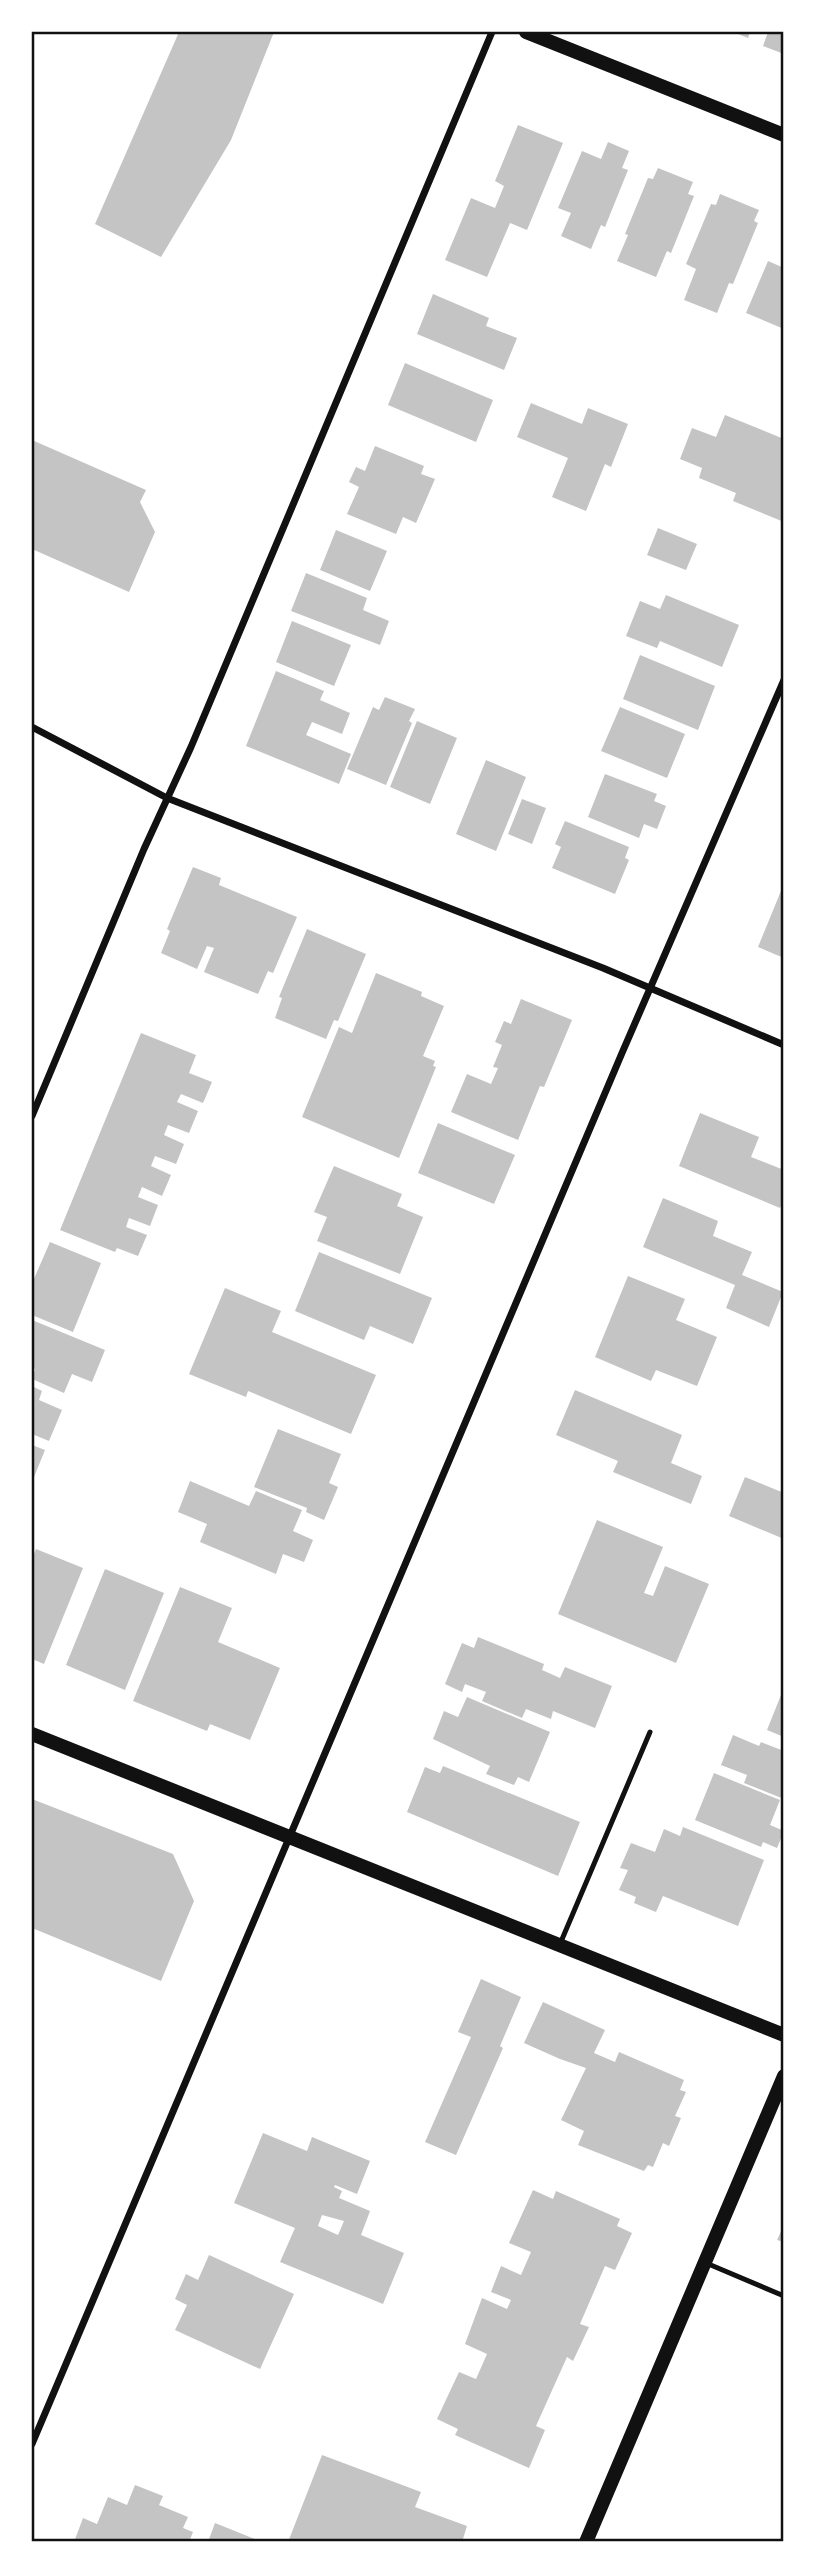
<svg xmlns="http://www.w3.org/2000/svg" width="815" height="2573" font-family="Helvetica,sans-serif">
<rect width="100%" height="100%" fill="#fff"/>
<!-- building -->
<path fill="#c4c4c4" fill-rule="evenodd" d="M179 32H274L231 140 161 257 95 224Z
M733 32H750L748 38Z
M768 32H784V54L763 46Z
M518 125 563 143 527 230 510 223 487 277 445 260 471 198 495 208 504 186 495 181Z
M608 142 629 151 622 168 628 170 605 227 601 225 591 249 561 236 571 213 558 208 582 151 601 159Z
M658 168 693 182 688 194 694 196 671 253 667 251 656 277 617 261 628 235 625 234 648 178 653 179Z
M720 194 759 210 754 221 758 223 733 284 729 283 717 313 684 300 696 269 686 264 711 204 716 205Z
M768 261 784 268V329L746 313Z
M433 294 489 318 486 326 517 338 504 370 417 334Z
M405 363 493 400 476 442 388 405Z
M531 403 582 424 588 408 628 424 611 467 605 464 586 511 552 497 568 458 517 437Z
M725 415 784 439V522L733 501 736 493 699 478 702 468 680 459 692 428 716 437Z
M32 440 146 490 140 502 155 532 129 592 32 549Z
M375 446 424 466 421 474 435 479 416 523 403 517 396 534 347 514 359 487 349 482 356 467 365 471Z
M658 528 697 544 686 570 647 555Z
M336 530 387 551 370 591 320 570Z
M306 573 367 598 363 610 389 621 380 645 291 611Z
M666 595 739 625 722 667 660 641 657 648 626 636 640 601 660 609Z
M292 621 351 645 334 686 276 662Z
M640 655 715 686 698 730 623 699Z
M276 671 324 691 320 700 350 713 342 734 312 722 306 735 351 754 339 784 246 746Z
M385 697 415 709 409 721 412 723 386 785 347 769 373 707 379 710Z
M620 707 685 734 667 778 601 751Z
M417 721 457 738 430 804 390 787Z
M486 760 526 777 496 851 456 834Z
M605 774 657 794 654 801 666 806 657 829 644 824 639 838 588 817Z
M522 799 546 808 532 844 508 834Z
M565 821 629 847 625 858 629 860 615 894 552 868 561 847 555 844Z
M193 867 221 878 219 885 297 917 273 973 268 971 258 994 204 972 214 948 207 946 197 969 161 953 170 931 167 929Z
M783 886H784V958L758 947Z
M307 929 366 954 338 1021 334 1020 326 1039 275 1018 282 998 279 997Z
M376 973 422 992 421 996 444 1006 423 1056 435 1061 433 1066 436 1067 399 1158 302 1117 339 1027 352 1033Z
M521 999 572 1020 544 1087 540 1086 518 1140 451 1112 467 1074 491 1084 498 1068 493 1067 502 1045 495 1042 504 1021 511 1024Z
M141 1033 196 1055 189 1073 212 1082 203 1103 181 1094 177 1102 198 1111 189 1133 168 1125 164 1135 184 1144 176 1164 155 1156 151 1166 171 1175 162 1196 142 1187 138 1197 158 1205 150 1226 129 1218 126 1227 147 1235 138 1256 117 1248 115 1252 60 1230Z
M700 1113 759 1137 751 1157 784 1170V1199L780 1208 679 1166Z
M438 1123 515 1155 494 1204 418 1173Z
M334 1166 402 1194 397 1206 423 1217 400 1274 317 1241 327 1217 314 1212Z
M663 1198 718 1221 713 1236 752 1252 742 1275 783 1292 769 1327 726 1308 735 1285 643 1247Z
M50 1242 101 1263 73 1332 32 1315V1280L33 1281Z
M319 1252 432 1298 413 1344 370 1326 364 1340 295 1311Z
M628 1276 685 1299 676 1320 717 1337 697 1386 656 1370 651 1381 595 1357Z
M225 1288 281 1311 272 1332 376 1375 351 1434 248 1391 246 1397 189 1374Z
M32 1320 105 1350 92 1382 72 1374 64 1393 32 1379 35 1369 32 1367Z
M32 1386 42 1391 39 1400 62 1410 49 1441 32 1434Z
M575 1390 682 1435 671 1463 702 1476 691 1504 613 1472 618 1461 556 1435Z
M278 1429 341 1454 329 1483 338 1487 324 1520 306 1512 307 1508 254 1487Z
M32 1445 45 1450 32 1482Z
M745 1477 784 1493V1539L729 1516Z
M190 1481 249 1506 256 1491 302 1510 293 1531 313 1540 304 1562 283 1554 276 1574 200 1542 207 1524 178 1512Z
M597 1520 663 1547 644 1593 653 1596 665 1566 709 1584 676 1663 558 1614Z
M36 1549 83 1568 44 1664 32 1659V1559Z
M105 1569 164 1593 125 1690 66 1665Z
M180 1587 232 1608 218 1642 280 1668 250 1740 210 1724 207 1731 133 1701Z
M478 1637 544 1664 542 1670 560 1678 565 1667 612 1686 595 1728 553 1711 551 1719 526 1709 522 1718 482 1701 486 1692 465 1684 462 1692 445 1684 462 1643 474 1648Z
M783 1690H784V1737L767 1730Z
M467 1697 550 1732 529 1782 518 1777 514 1785 486 1774 490 1766 433 1739 444 1711 458 1717Z
M733 1735 759 1746 761 1742 784 1751V1799L744 1783 747 1775 721 1765Z
M443 1766 580 1822 558 1876 407 1812 425 1767 440 1773Z
M714 1773 780 1800 770 1825 784 1831 777 1848 763 1842 761 1847 695 1820Z
M32 1799 173 1854 194 1901 161 1981 32 1928Z
M683 1827 764 1860 738 1926 663 1896 656 1912 634 1903 636 1897 619 1890 628 1870 620 1868 631 1843 655 1852 664 1829 680 1836Z
M481 1979 521 1997 500 2046 503 2048 456 2155 425 2142 471 2037 458 2032Z
M543 2002 605 2030 594 2053 615 2062 619 2052 684 2080 680 2090 686 2092 675 2116 681 2118 669 2146 663 2143 653 2167 648 2165 644 2171 578 2145 584 2131 561 2120 586 2068 560 2059 524 2043Z
M263 2133 307 2151 312 2137 370 2161 357 2194 335 2185 334 2187 342 2191 339 2198 370 2211 361 2235 404 2253 383 2304 280 2262 295 2228 234 2203ZM322 2215 344 2221 338 2235 318 2226Z
M533 2190 553 2199 556 2191 620 2219 617 2226 632 2233 615 2270 605 2266 580 2324 589 2327 573 2361 567 2357 536 2426 545 2430 529 2468 455 2435 458 2429 437 2419 459 2372 476 2379 487 2354 465 2344 482 2298 507 2309 511 2300 491 2292 501 2266 521 2275 531 2252 509 2243Z
M784 2225V2242L777 2240Z
M209 2255 294 2294 260 2369 175 2330 187 2305 175 2299 186 2274 198 2280Z
M322 2455 421 2492 415 2507 467 2526 462 2542H288Z
M135 2485 163 2496 159 2505 188 2517 183 2528 193 2532 189 2542H74L83 2518 97 2524 108 2497 127 2505Z
M215 2523 260 2541V2542H208Z"/>
<g fill="none" stroke-linecap="round" stroke-linejoin="round">
<!-- service -->
<path stroke="#111" stroke-width="5" d="M560 1944 650 1732
M706 2263 784 2296"/>
<!-- minor -->
<path stroke="#111" stroke-width="7" d="M32 727 167 798 603 968 784 1045
M32 1116 144 849 191 747 492 32
M32 2444 622 1053 784 680"/>
<!-- secondary -->
<path stroke="#111" stroke-width="14" d="M526 32 784 135
M32 1734 784 2035
M586 2542 784 2076"/>
</g>
<!-- border -->
<rect width="815" height="2573" fill="none" stroke="#ffffff" stroke-width="66"/>
<rect x="33" y="33" width="749" height="2507" fill="none" stroke="#111" stroke-width="2.5"/>
</svg>
